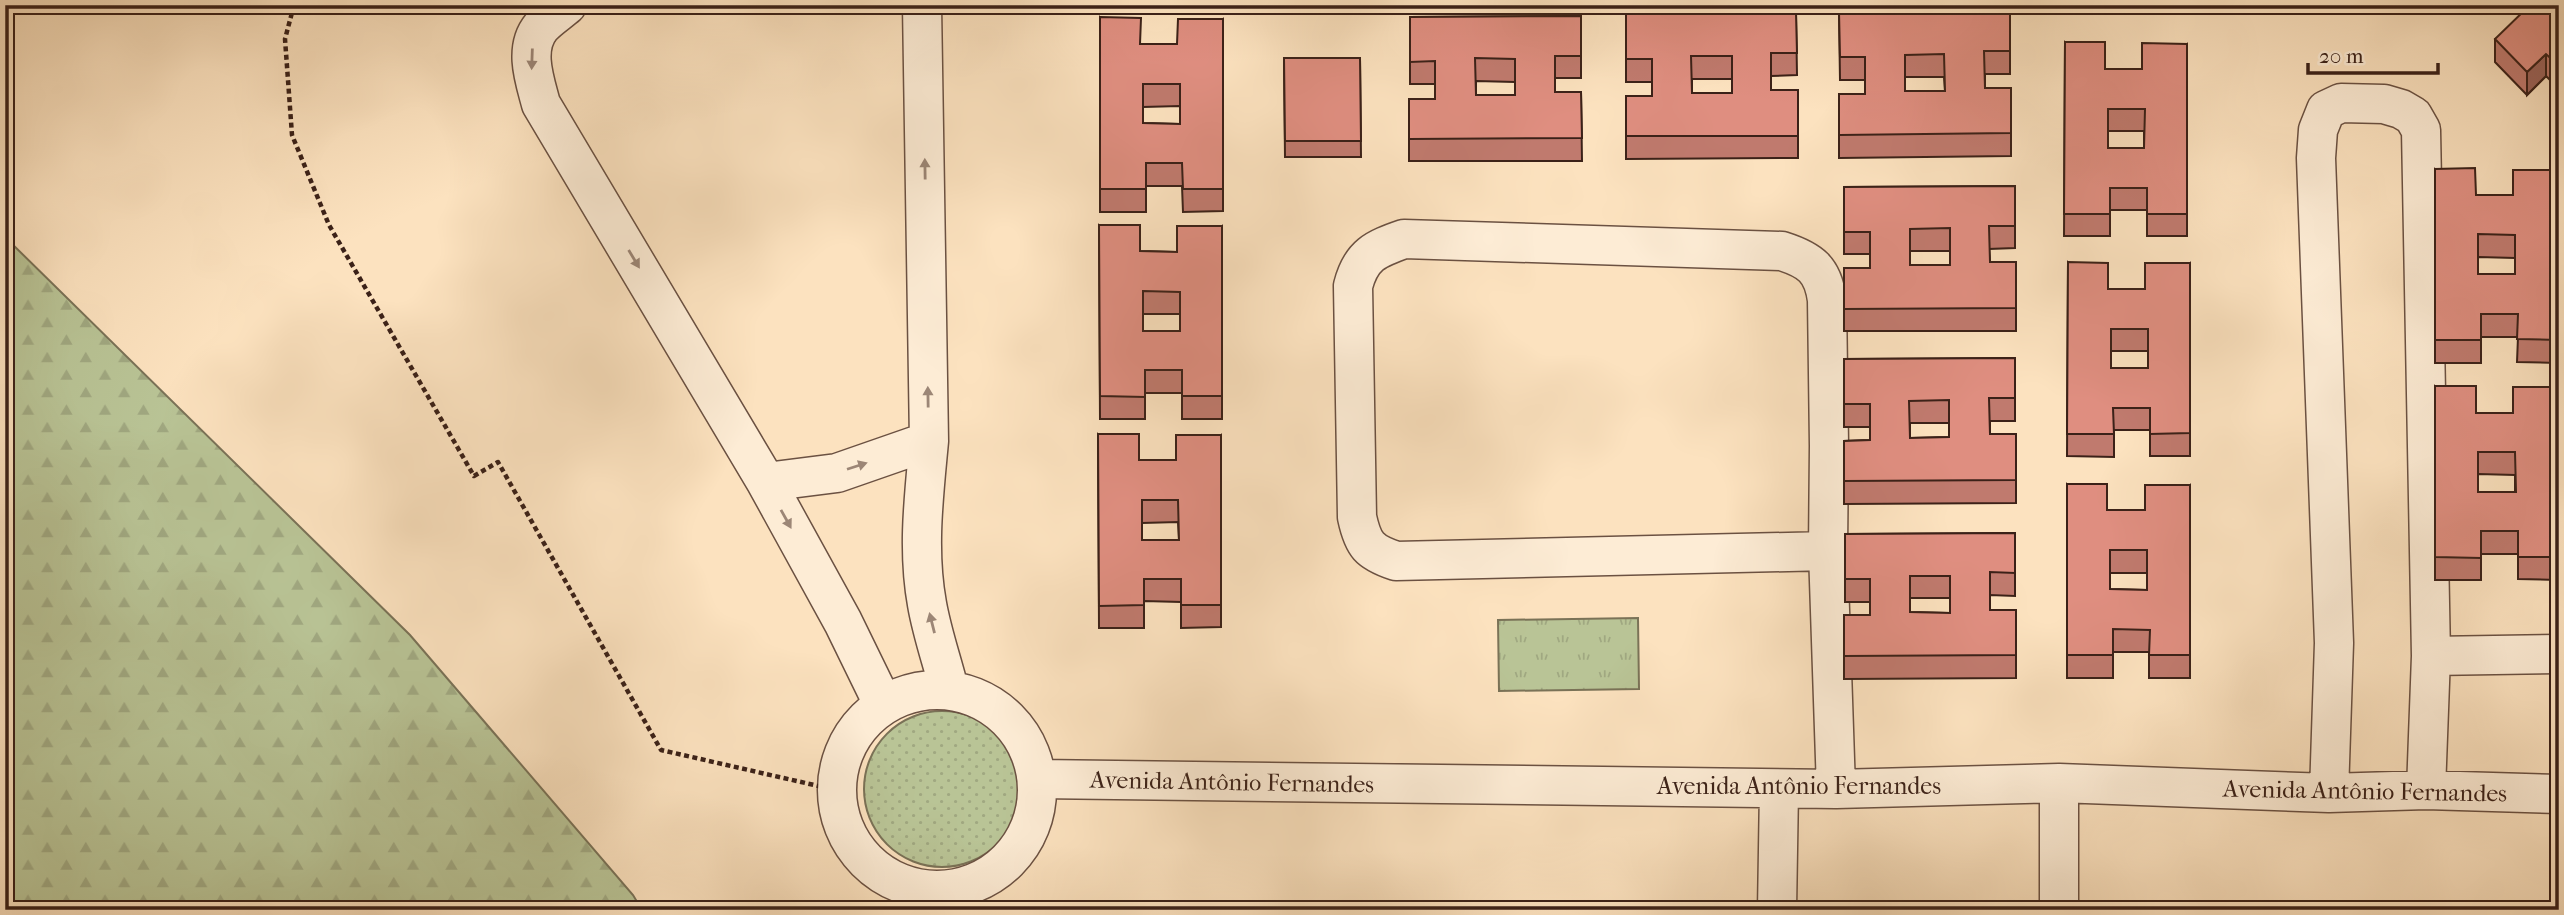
<svg xmlns="http://www.w3.org/2000/svg" width="2564" height="915" font-family="'IM FELL French Canon',serif">
<defs>
<pattern id="grass-dots" width="8" height="8" patternUnits="userSpaceOnUse" patternTransform="scale(1.75)"><rect width="8" height="8" fill="#b9c496"/><path d="M2 2h.1M6 6h.1" fill="none" stroke="#a0a881" stroke-width="1.8" stroke-linecap="round"/></pattern>
<pattern id="forest-firs" width="22" height="20" patternUnits="userSpaceOnUse" patternTransform="scale(1.75)"><rect width="22" height="20" fill="#b9c496"/><path d="M5 1l3.5 6h-7zM16 11l3.5 6h-7z" fill="#a0a881"/></pattern>
<pattern id="park-tufts" width="24" height="20" patternUnits="userSpaceOnUse" patternTransform="scale(1.75)"><rect width="24" height="20" fill="#b9c496"/><path d="M3 7l-1-3M5 7V3M7 7l1-3M15 17l-1-3M17 17v-4M19 17l1-3" fill="none" stroke="#a0a881"/></pattern>
</defs>
<rect width="100%" height="100%" fill="#fce2bf"/>
<filter id="stains"><feTurbulence type="fractalNoise" baseFrequency=".00286" numOctaves="4"/><feColorMatrix values="0 0 0 0 .2 0 0 0 0 .09 0 0 0 0 .02 0 0 0 .5 -.17"/></filter>
<radialGradient id="worn" r=".72"><stop offset=".6" stop-color="#630" stop-opacity="0"/><stop offset="1" stop-color="#630" stop-opacity=".3"/></radialGradient>
<!-- grass -->
<path fill="url(#grass-dots)" stroke="#7a7257" stroke-width="2" d="M864 789a78 78 0 1 1 156 0a78 78 0 1 1-156 0Z"/>
<!-- forest -->
<path fill="url(#forest-firs)" stroke="#7a7257" stroke-width="2" d="M5 237 410 635 633 895 642 910H5Z"/>
<!-- park -->
<path fill="url(#park-tufts)" stroke="#7a7257" stroke-width="2" d="M1638 618 1639 689 1499 691 1498 620Z"/>
<g fill="none" stroke-linecap="round" stroke-linejoin="round">
<defs>
<path id="minor" d="M567 5C559 12 548 19 541 27 523 49 535 81 541 104L766 482 843 622 883 704
M922 5 929 441C924 495 917 550 927 604 932 633 942 661 949 689
M766 482 837 473 929 441
M1828 551 1396 561C1369 552 1363 545 1357 517L1353 286C1361 255 1375 249 1404 239L1782 251C1810 260 1823 269 1827 300L1829 446 1828 551 1836 789
M2431 656 2559 654
M837 790a100 100 0 1 1 200 0a100 100 0 1 1-200 0Z
M1038 779 1836 789 2059 783 2329 793 2426 790 2559 794
M2329 793 2334 643 2316 158 2318 130 2326 110 2341 103 2384 104 2401 109 2413 116 2421 130 2431 656 2426 790
M1777 910 1779 789
M2059 910V783"/>
</defs>
<!-- minor casing -->
<use href="#minor" stroke="#6b5142" stroke-width="41"/>
<!-- path -->
<path stroke="#3b2118" stroke-width="4.5" stroke-dasharray="5 3.5" stroke-linecap="butt" d="M294 5 285 39 292 135 329 225 474 476 498 462 661 750 836 790"/>
<!-- minor -->
<use href="#minor" stroke="#fdecd5" stroke-width="38"/>
</g>
<!-- wall -->
<path fill="#c07a6e" stroke="#3b2118" stroke-width="2" fill-rule="evenodd" d="M2559 5V89L2546 76 2527 95 2495 62V39Z
M2010 11V74H1985V88H2011V156L1839 158V94H1865V80H1840L1839 12ZM1905 77H1944L1945 91H1905Z
M1796 13 1797 75 1771 76V90H1798V158L1626 159V96H1652V82H1626V14ZM1692 79H1732V93H1692Z
M1581 16V78H1555V92H1581L1582 161H1409V99H1435V84H1410V17ZM1476 81 1515 82V95H1476Z
M1100 17 1141 44H1177L1223 19V211L1183 212 1182 186H1146V212H1100ZM1180 106V124L1143 123V107Z
M2065 42 2105 69H2142L2187 44V236H2147V210H2110V236H2064ZM2108 131H2144V148H2108Z
M1284 58H1360L1361 157H1285Z
M2559 93V126L2554 121V98Z
M2435 169 2476 195H2513L2558 170V363L2517 362 2518 337H2481V363H2435ZM2478 257 2515 258V274H2478Z
M2015 186V248L1989 249 1990 262H2016V331H1844V268H1870V254H1844V187ZM1910 251H1950V265H1910Z
M1099 225 1140 251 1177 252 1222 226V419H1182V393H1145V419H1100ZM1143 314H1180V331H1143Z
M2068 262 2108 289H2145L2190 263V456H2150V430H2114V457L2067 456ZM2111 351H2148V368H2111Z
M2015 358V421H1990V434H2016V503L1844 504V441L1870 440V427H1844V359ZM1910 423H1949V437L1910 438Z
M2435 386 2476 413H2513L2558 387V580L2518 579V554H2481V580H2435ZM2478 474 2515 475V492H2478Z
M1098 434 1139 460H1176L1221 435V627L1181 628V602L1144 601V628H1099ZM1178 522 1179 540H1142V523Z
M2067 484 2107 510H2145L2190 485V678H2149V652H2113V678H2067ZM2110 573H2147V590L2110 589Z
M2015 533V596L1990 595V610H2016V678L1844 679V615H1870V602H1845V534ZM1910 598H1950V613L1910 612Z"/>
<!-- shaded-wall -->
<path fill="#9c635a" stroke="#3b2118" stroke-width="2" d="M2546 54V76L2527 95V72Z"/>
<!-- building -->
<path fill="#df8e80" stroke="#3b2118" stroke-width="2" fill-rule="evenodd" d="M2530 5H2559V66L2546 54 2527 72 2495 39Z
M2010 11V51H1984L1985 88H2011V133L1839 135V94H1865V57H1840L1839 12ZM1944 54 1945 91H1905V55Z
M1796 13 1797 53H1771V90H1798V136H1626V96H1652V59H1626V14ZM1691 56H1732V93H1692Z
M1581 16V56H1555V92H1581L1582 138 1409 139V99H1435V61L1410 62V17ZM1475 58 1515 59V95H1476Z
M1100 17 1141 18 1140 44H1177L1178 19H1223V189H1183L1182 163H1146V189H1100ZM1143 84H1180V124L1143 123Z
M2065 42H2105V69H2142V43L2187 44V214H2147V188H2110V214H2064ZM2108 109H2145L2144 148H2108Z
M1284 58H1360L1361 141H1285Z
M2559 93V103L2554 98Z
M2475 168 2476 195H2513V170H2558V340L2517 339 2518 314H2481V340H2435V169ZM2478 234 2515 235V274H2478Z
M2015 186V226H1989L1990 262H2016V308L1844 309V268H1870V232H1844V187ZM1950 228V265H1910V229Z
M1099 225H1140V251L1177 252V226H1222V396H1182V370H1145V397L1100 396ZM1143 291 1180 292V331H1143Z
M2068 262 2108 263V289H2145V263H2190V433L2150 434V408H2113L2114 434H2067ZM2111 329H2148V368H2111Z
M2015 358V398H1989L1990 434H2016V480L1844 481V441L1870 440V404H1844V359ZM1949 400V437L1910 438 1909 401Z
M2435 386H2476V413H2513V387H2558V557H2518V531H2481V558L2435 557ZM2478 452H2515L2516 492H2478Z
M1098 434H1139V460H1176V435H1221V605H1181V579H1144V605L1099 606ZM1142 500H1178L1179 540H1142Z
M2067 484H2107V510H2145V485H2190V655H2149L2150 630 2113 629V655H2067ZM2110 550H2147V590L2110 589Z
M2015 533V573L1990 572V610H2016V655L1844 656V615H1870V579H1845V534ZM1910 576H1950V613L1910 612Z"/>
<!-- one-way arrows -->
<defs><path id="oneway-solid" d="M-6-.8H1V-3.2L6.5 0L1 3.2V.8H-6Z" transform="scale(1.75)"/></defs>
<g fill="#9c8676">
<use href="#oneway-solid" transform="translate(532 59) rotate(92)"/>
<use href="#oneway-solid" transform="translate(925 169) rotate(-91)"/>
<use href="#oneway-solid" transform="translate(634 259) rotate(59)"/>
<use href="#oneway-solid" transform="translate(928 397) rotate(-91)"/>
<use href="#oneway-solid" transform="translate(857 466) rotate(-18)"/>
<use href="#oneway-solid" transform="translate(786 519) rotate(61)"/>
<use href="#oneway-solid" transform="translate(932 623) rotate(-104)"/>
</g>
<g text-anchor="middle" stroke-width="6" stroke-linejoin="round" paint-order="stroke">
<!-- street labels -->
<g font-size="24" fill="#3b2118" stroke="#fdecd5">
<text transform="translate(1232 782) rotate(1)" y="8">Avenida Antônio Fernandes</text>
<text x="1799" y="794">Avenida Antônio Fernandes</text>
<text transform="translate(2365 791) rotate(1)" y="8">Avenida Antônio Fernandes</text>
</g>
</g>
<!-- margin -->
<rect width="2564" height="915" fill="none" stroke="#fce2bf" stroke-width="28"/>
<rect x="7" y="7" width="2550" height="901" fill="none" stroke="#3b2118" stroke-width="3.5"/>
<rect x="14" y="14" width="2536" height="887" fill="none" stroke="#3b2118" stroke-width="2"/>
<!-- scale -->
<path d="M2308 63v10h130v-10" fill="none" stroke="#3b2118" stroke-width="3.5"/>
<text x="2319" y="63" font-size="21" fill="#3b2118" stroke="#fdecd5" stroke-width="5" paint-order="stroke">20 m</text>
<rect width="100%" height="100%" filter="url(#stains)"/>
<rect width="100%" height="100%" fill="url(#worn)"/>
</svg>
